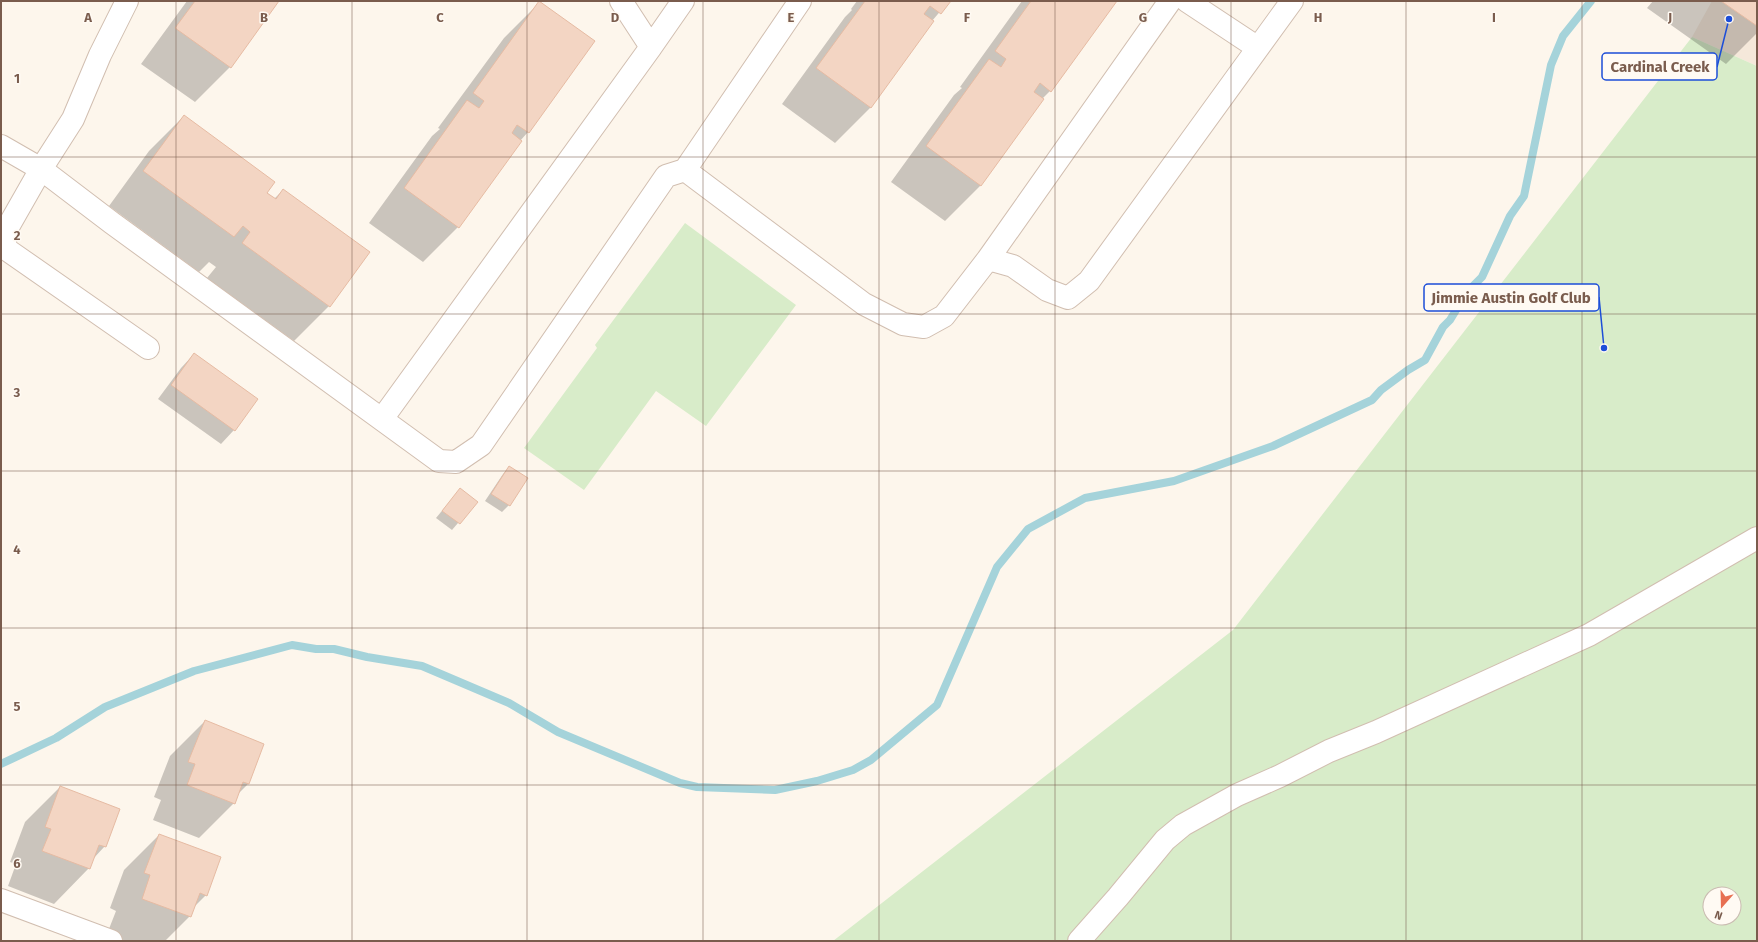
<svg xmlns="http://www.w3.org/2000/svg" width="1758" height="942" font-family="'Fira Sans',sans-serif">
<rect width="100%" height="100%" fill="#fdf6ec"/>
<!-- residential -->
<path fill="#f5e8da" d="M1712 1H1757V66L1692 37Z"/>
<!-- green -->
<path fill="#d8ecc9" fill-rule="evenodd" d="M1692 37 1757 66V941H833L1233 630ZM1710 894H1734V918H1710Z
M685 223 796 305 706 426 656 391 584 490 524 448 597 348 595 345Z"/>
<!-- shadow -->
<path fill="#0003" d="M187 1H278L230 67 195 102 141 64Z
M857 1H949L932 21 870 108 835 143 782 104 845 17 852 10 851 9Z
M1022 1H1115L1050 91 1042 99 980 186 945 221 891 182 954 95 962 88 960 87Z
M1653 1H1757V33L1726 64 1647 8Z
M539 3 528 132 520 141 458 227 423 262 369 223 432 136 440 129 438 128 504 38Z
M184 116 274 199 283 190 329 306 294 341 207 278 216 267 209 262 199 272 109 206 149 151Z
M194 354 234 430 221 444 158 399 181 368Z
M509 467V505L502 512 485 501 503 474Z
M460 489 476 502 452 530 436 518Z
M205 721 263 744 248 784 237 795 234 803 199 838 153 820 161 800 154 797 170 756Z
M60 787 105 846 93 859 89 868 54 904 8 886 16 864 10 862 25 822Z
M159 835 206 895 193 908 190 916 165 941H126L107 934 116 911 110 908 124 870Z"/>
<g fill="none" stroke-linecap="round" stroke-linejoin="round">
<!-- stream -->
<path stroke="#a5d3da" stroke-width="8" d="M1 764 56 738 105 707 194 671 292 645 316 649H334L367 657 422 666 509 703 558 732 680 783 697 787 775 790 817 781 853 770 871 760 937 705 997 567 1028 529 1085 498 1174 481 1273 446 1372 400 1381 390 1408 370 1425 360 1443 327 1450 320 1467 292 1482 277 1510 216 1524 196 1551 65 1563 36 1591 1"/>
</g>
<!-- building -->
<path fill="#f3d5c3" stroke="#e6bba3" d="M195 1H279L231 68 175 28Z
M539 1 595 41 529 133 517 125 512 133 522 141 459 228 404 188 467 100 479 108 484 101 473 93Z
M865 1H951L941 14 930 6 924 14 934 21 871 108 816 68Z
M1031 1H1117L1051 92 1040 83 1034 92 1044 99 981 186 926 146 989 59 1001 67 1006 59 995 51Z
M1721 1H1757V26Z
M184 115 275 182 267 193 276 199 283 189 370 252 330 307 242 243 250 232 243 226 234 237 143 171Z
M194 353 258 399 235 431 171 385Z
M509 466 528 478 510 506 491 494Z
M460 488 478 502 460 524 442 511Z
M205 720 264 744 249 784 243 782 235 804 187 785 195 764 188 762Z
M60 786 120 809 106 847 99 845 90 869 42 851 51 829 45 827Z
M159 834 221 857 207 896 200 893 191 917 142 899 150 875 144 873Z"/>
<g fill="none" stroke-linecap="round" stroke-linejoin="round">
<defs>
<path id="minor" d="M127 1 100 55 73 119 41 169 4 234 6 249 148 348
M1187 1 1258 48
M651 47 683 1
M1 146 41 169 112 223 439 461 456 462 481 445 666 176 685 170 864 304 903 324 924 327 944 316 988 259 1013 266 1047 290 1068 298 1089 281 1292 1
M685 170 800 1
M988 259 1170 1
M382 419 651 47 621 1
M1 900 111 941
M1079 941 1118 897 1165 840 1183 825 1237 795 1280 776 1329 751 1376 732 1589 635 1757 538"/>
</defs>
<!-- minor casing -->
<use href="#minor" stroke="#d1beb0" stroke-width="24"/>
<!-- minor -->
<use href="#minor" stroke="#fff" stroke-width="22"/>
</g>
<!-- grid -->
<path fill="none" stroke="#7a5c4d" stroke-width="1" stroke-opacity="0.55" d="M176 1V941M352 1V941M527 1V941M703 1V941M879 1V941M1055 1V941M1231 1V941M1406 1V941M1582 1V941M1 157H1757M1 314H1757M1 471H1757M1 628H1757M1 785H1757"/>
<g font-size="13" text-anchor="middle" font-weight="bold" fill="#7a5c4d" stroke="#fffaf3" stroke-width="3" stroke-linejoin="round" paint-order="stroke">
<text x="88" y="22">A</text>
<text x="264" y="22">B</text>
<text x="440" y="22">C</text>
<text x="615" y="22">D</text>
<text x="791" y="22">E</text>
<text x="967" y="22">F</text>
<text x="1143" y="22">G</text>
<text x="1318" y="22">H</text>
<text x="1494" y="22">I</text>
<text x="1670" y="22">J</text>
<text x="17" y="83">1</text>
<text x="17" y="240">2</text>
<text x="17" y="397">3</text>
<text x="17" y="554">4</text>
<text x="17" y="711">5</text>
<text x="17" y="868">6</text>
</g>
<!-- callouts -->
<path fill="none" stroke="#1d4ed8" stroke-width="1.5" d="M1729 19L1717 67M1604 348L1599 297"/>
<g fill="#1d4ed8" stroke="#fffaf3" stroke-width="1.5">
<circle cx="1729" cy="19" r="4"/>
<circle cx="1604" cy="348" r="4"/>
</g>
<g fill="#fffaf3" stroke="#1d4ed8" stroke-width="1.5">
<rect x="1602" y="53" width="115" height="27" rx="4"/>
<rect x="1424" y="284" width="175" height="27" rx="4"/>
</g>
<g font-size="15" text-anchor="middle" font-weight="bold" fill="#7a5c4d">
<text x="1660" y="72">Cardinal Creek</text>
<text x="1511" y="303">Jimmie Austin Golf Club</text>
</g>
<!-- border -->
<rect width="1758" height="942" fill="none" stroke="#7a5c4d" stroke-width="4"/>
<!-- north arrow -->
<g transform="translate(1722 906) rotate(200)"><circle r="19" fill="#fffaf3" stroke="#cabbb1"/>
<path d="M0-3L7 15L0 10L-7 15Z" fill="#e76f51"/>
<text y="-6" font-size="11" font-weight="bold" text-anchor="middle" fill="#7a5c4d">N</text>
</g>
</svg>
